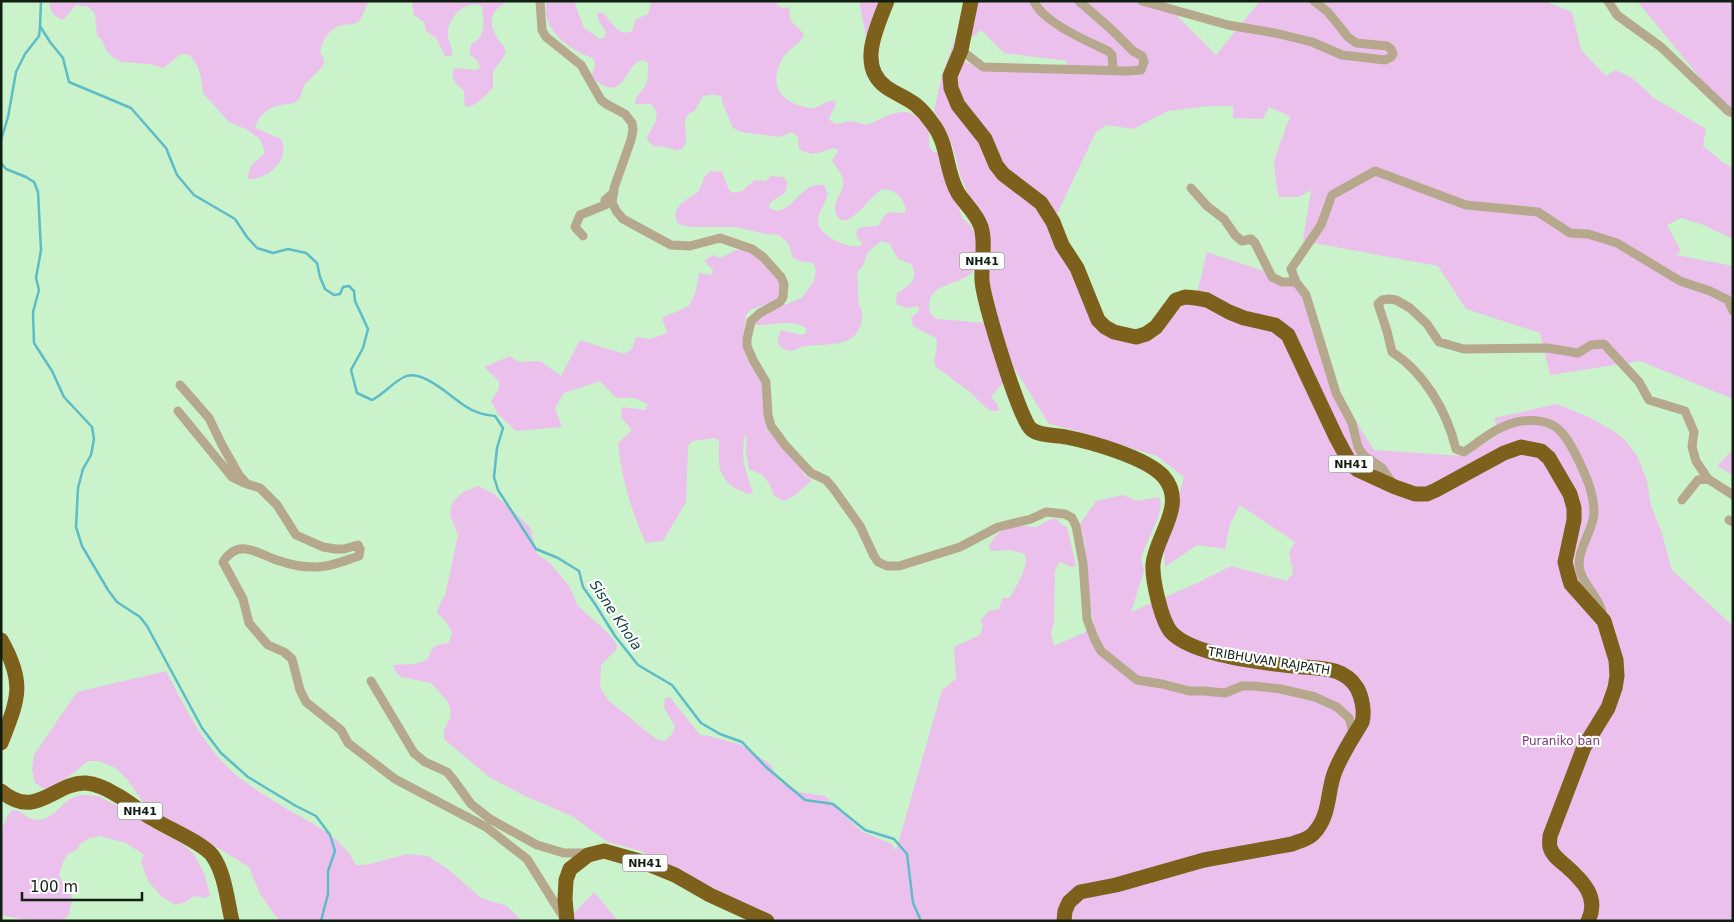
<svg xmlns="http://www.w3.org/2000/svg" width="1734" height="922" font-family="'DejaVu Sans',sans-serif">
<rect width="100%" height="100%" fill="#caf2cb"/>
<!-- green -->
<path fill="#ebc0ec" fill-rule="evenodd" d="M50 1H370C364 7 364 18 358 22 353 25 347 24 342 25 329 28 322 41 320 52L324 60 323 66 304 85 299 100 294 103 276 106 269 109 260 117 255 127 256 128 281 139C291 159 268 180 248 179 248 165 255 162 264 154V149L260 139 246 129 229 122 203 93 201 78 198 67 190 55 181 54 163 68 150 64 121 62 114 58 108 53 101 39 97 36 95 14 89 7 76 5 63 20C53 16 49 11 50 1Z
M412 1H509C490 10 487 22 498 39 502 44 505 47 506 53L493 72V88C485 95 477 107 465 107L464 91C457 85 448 77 455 68L476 70 480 68 478 61 470 55C469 40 475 45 481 35 485 28 483 15 482 7 477 3 473 4 467 6 457 9 447 23 448 35 448 42 453 47 452 55L450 56H445L436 38 426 31 424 22 414 15Z
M547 1H576L575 5 584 28 600 39 604 38 606 32 598 20 597 13H603C611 21 619 38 632 31L636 19 648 14 651 4 649 1H776L777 5 783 8 789 7 790 20 804 34C801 45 790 47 784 56 767 84 779 103 810 108 819 109 825 99 835 101 837 107 830 113 829 120L836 124 851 121 867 125C881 119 901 105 916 116 921 119 925 126 929 131V146L933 152H938L946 174 945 183 957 201 962 218 970 225 978 237 973 272C960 285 929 283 929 306 929 313 932 316 937 319L998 324 975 208 961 178 953 148 945 129 934 111 941 79 960 24 965 1H1166L1167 6 1216 55 1260 1H1544L1572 12 1581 50 1606 76 1615 70 1631 77 1654 98 1706 129 1703 146 1724 163 1733 168V239L1701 224 1681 218 1667 225 1681 251 1676 255 1733 266V399L1640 361 1550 375 1540 333 1466 309 1438 266 1303 241 1311 190 1299 197H1279L1276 183 1274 161 1290 116 1269 107 1263 119 1233 118V106H1209L1168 111 1133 129 1106 125 1096 132 1053 222 1098 320 1136 337 1176 300 1196 298 1207 252 1296 282 1334 386 1374 450 1463 456 1500 434 1494 418 1557 404 1589 417 1610 429 1624 439 1637 456 1647 481 1651 506 1661 530 1672 570 1733 626V921H778L641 851 608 842 572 816 527 797 489 777 444 739V730L451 716 449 703 431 683 401 677 395 671 393 665 414 664 428 660C432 645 435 645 449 643L452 633 446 621 437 613 441 601 445 596 458 535 450 515 452 503 463 492 478 486 494 494 530 527 537 554 550 563 569 586 578 606 608 633 617 645 616 650 601 665 600 687 608 700 656 739 665 741 672 734 675 726 664 708 665 698 670 697 700 735 709 736 742 745 771 765 780 782 799 792 825 796 861 831 892 844 896 851 942 690 956 679 954 647 980 635 983 626 981 621 988 611 999 609 1003 598H1010C1016 586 1029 568 1025 554L1010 550 991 551 989 546C996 532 1006 526 1024 526 1029 526 1035 528 1039 526 1046 523 1048 518 1057 519L1060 524 1067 527 1076 566 1071 567 1061 562 1058 564 1055 571 1054 621 1051 633 1054 646 1095 628 1089 600 1085 545 1080 524 1096 501 1123 495 1137 501 1159 497 1161 505 1159 515 1141 557 1144 571 1131 612 1195 584 1231 566 1287 581 1293 573 1289 552 1295 542 1240 505 1230 524 1225 549 1197 545 1165 567 1164 550 1184 477 1157 456 1070 429 1049 424 1015 369 991 397 998 405 999 411H992L985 407 970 392 935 366C933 357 939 347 936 338L913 326 911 318 919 311 918 306 907 308 896 304 897 293C908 286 920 280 911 264L898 259 889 243 881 241 868 252 863 265 857 273 859 305C863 311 863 317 861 324 854 348 827 343 808 346 801 346 795 351 789 351 784 350 780 346 777 342L781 330 802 335 806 333V328C792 318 770 326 753 325L754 321 782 306 802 298 814 281 816 269 813 263 800 261 793 258 788 243 779 235 766 234 735 227H692L681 225 677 222 675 215C679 201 689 199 699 191L705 176 711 171 722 172 729 190 734 193 742 191 755 180 766 181 771 176 783 177 787 181C788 198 779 194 769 204V208L778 211C796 207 802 182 824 185L828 194C826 203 817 213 818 223 820 236 848 249 860 246L862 243 856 235 857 229 864 227 878 226C881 223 882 218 885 215 890 209 899 215 906 212 905 198 896 190 882 189 869 198 863 210 851 218 841 224 834 217 835 206 836 197 845 190 843 180 842 172 835 167 832 160L839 150 833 148C820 153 812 157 799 149L798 137 792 132 780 137 741 132 733 128 722 102V97C716 94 710 95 703 96 700 101 698 106 695 110 692 113 687 113 686 118 682 130 691 137 682 149L675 150 666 147 654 146 648 141 647 137 656 121 657 112 651 104H636L635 102C637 95 640 93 644 88 649 81 648 71 648 63L644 60C625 62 627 95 604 86 599 83 595 81 592 76L595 64 594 59C589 56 584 55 579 52 561 43 540 23 547 1ZM981 30 1004 53 1068 61 1063 70 986 71 950 55Z
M859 1H892L871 60Z
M1637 1H1733V113L1724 107Z
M745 249C754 255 783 277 782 289 782 293 779 297 778 300L750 310 746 315 742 342 746 357 762 384 766 428 802 467 804 475 812 480 794 496 784 501 774 496 770 485 763 475 749 469 746 453 747 437 745 435C740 458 745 470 753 492L750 494C737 491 724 483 720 469 718 461 719 450 719 441L716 438 692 441 688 446 686 502 663 541 646 543C631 511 622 479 618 443L632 430 621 417 622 407 646 410 647 404 635 398H616L600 381 564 393 555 408 562 427 516 431 498 414 491 401 499 389V381L484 367 510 356 519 362 540 361 561 376 580 340 624 354 632 349 636 337 651 339 667 333 662 318 689 306 696 291 699 273 712 275 713 270 704 261 713 255 720 258 737 250Z
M1733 450V475L1717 466Z
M166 671C185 707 204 748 236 775 251 787 270 799 287 809 313 824 342 836 356 865H365L408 854 428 856 449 870 481 898 507 906 519 918 520 921H279L260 894 249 867 218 848 162 819 148 809 127 779 114 767 98 761H88C74 773 62 783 44 789L35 783 32 769 34 755 77 692Z
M81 795 98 796 121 808 149 826 181 843 193 853 204 873 210 895 205 898 194 896 186 902 175 905 162 897 148 881 141 862 144 855 126 843 100 836 89 838 80 844 77 850 69 853 63 862 59 875 63 883 71 892 72 901 68 916 62 921H33L1 915V831L8 815 12 810C25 811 24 818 33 819 51 823 58 807 70 799 73 797 78 796 81 795Z
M594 892 618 921H567Z"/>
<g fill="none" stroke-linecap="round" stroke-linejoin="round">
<!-- stream -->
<path stroke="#5dbcc7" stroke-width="2.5" d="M41 1 40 26 50 42 63 58 69 82 131 108 166 148 177 175 194 195 235 219 247 237 257 248 273 253 288 249 306 253 317 263 320 277 325 289 334 295 340 294 343 287 349 286 354 291 355 301 368 329 363 348 351 370 357 393 372 400C384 394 392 383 404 377 422 368 452 398 465 406 475 413 484 415 495 416L503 428 497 448 494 477 498 490 536 549 558 558 579 571 583 587 595 604 615 636 638 665 672 685 701 723 720 734 742 742 766 767 805 800 833 804 865 830 894 839 907 854 913 903 921 921
M1 140 8 117 16 72 25 54 39 36 40 27
M1 163 6 169 26 177 34 182 38 192 41 250 36 278 39 290 33 312 34 343 52 371 64 397 92 427 94 439 91 455 83 469 78 488 76 527 82 546 108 590 117 602 140 617 147 626 202 728 221 753 248 777 296 806 316 816 330 835 335 851 328 871V894L321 921"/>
<!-- street -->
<path stroke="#b5a88d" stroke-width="9" d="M540 1 542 30 546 37 581 65 601 100 608 105 625 114 632 123 633 130 631 140 614 188 612 203 617 212 623 219 671 245 690 246 720 238 752 249 763 257 781 277 784 284 783 297 780 302 760 313 751 321 747 339V346L753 360 766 382 768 415 771 426 785 445 811 473 826 480 833 488 860 526 874 556 878 562 887 566H899L960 547 998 527 1031 519 1046 512 1065 514 1072 518 1076 526 1083 563 1087 619 1094 638 1101 651 1137 680 1162 684 1189 691H1204L1225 693 1242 686H1254L1281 689 1315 697 1337 707 1349 718 1354 735
M1034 1C1042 22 1089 42 1108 51L1112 55 1113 70
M1142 1 1228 25 1275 33 1312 42 1342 55 1385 60 1391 57 1393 54 1391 49 1387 46 1356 43 1348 37 1328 12 1314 1
M1608 1 1617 15 1661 47 1728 111 1733 113
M961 50 983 67 1127 71 1141 70 1144 62 1142 56 1133 51 1112 30 1079 1
M1191 188 1207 206 1224 219 1235 235 1242 241 1251 239 1255 243 1272 277 1282 282H1296
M583 236 575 227 580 215 605 205V200L614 192
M180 385 209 418 222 445 239 475 247 484 260 488 277 505 296 535 323 547 335 549H344L358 545 360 549 359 556C346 560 328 568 314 567 303 567 291 565 280 561 259 555 239 536 223 562L243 599 249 623 268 645 284 652 292 659 300 690 306 702 341 730 348 743 395 779 486 827 527 859 564 918
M178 411 232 477 244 483
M1394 485 1382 468 1363 455 1358 447 1352 423 1336 393 1306 295 1296 282 1291 269 1321 225 1332 195 1375 171 1466 205 1538 212 1570 233 1588 234 1617 243 1680 281 1710 291 1728 300 1733 311
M1682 500 1698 480 1708 479
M1729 520 1733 522
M1603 618C1602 597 1580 585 1579 564 1579 546 1593 531 1594 513 1594 493 1586 476 1578 459 1572 448 1567 436 1557 428 1546 419 1525 419 1513 423 1495 428 1479 442 1464 452L1456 449C1447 412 1425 373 1392 352L1387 331 1378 304 1382 300 1389 299 1396 300 1410 308 1427 324 1439 342 1464 349 1547 348 1578 353 1591 345 1604 344 1639 382 1649 400 1685 411 1694 432 1692 447 1696 461 1708 479 1733 495
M371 681 414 753 425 762 447 772 453 779 471 804 490 819 537 845 564 853H589"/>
<!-- highway -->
<path stroke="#7c601c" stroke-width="15" d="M887 1C877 27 857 66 886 87 896 94 907 98 916 105 922 110 928 117 932 123 949 144 945 171 958 193 966 205 977 214 981 227 986 243 981 263 982 280 983 300 1019 418 1031 429 1039 436 1056 435 1066 437 1091 442 1145 457 1163 476 1188 504 1156 535 1153 564 1152 579 1161 620 1171 632 1192 655 1262 663 1293 666 1317 669 1343 665 1357 688 1362 697 1365 712 1362 722 1360 726 1358 729 1356 732 1348 745 1339 760 1334 774 1327 794 1330 817 1313 834 1307 840 1299 841 1292 844L1204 860 1116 885 1080 892 1069 902 1065 911 1064 921
M971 1 961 50 950 76 951 88 958 105 985 139 996 165 1003 174 1041 203 1053 222 1062 245 1077 268 1098 320 1105 327 1114 332 1136 337 1146 334 1156 327 1176 300 1185 297 1196 298 1207 300 1229 312 1244 318 1275 325 1288 335 1336 437 1350 463 1358 470 1395 487 1415 494H1427L1436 490 1504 453 1521 447 1541 451 1549 458 1570 494 1574 508V520L1565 562 1568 574 1571 584 1604 621 1616 660 1617 676 1615 688 1608 708 1584 747 1550 836C1550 839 1549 844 1550 847 1552 855 1559 860 1565 865 1582 880 1600 897 1588 921
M1 640C26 684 18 699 1 743
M1 791C36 821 54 782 86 783 96 784 107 789 115 794 129 801 140 812 153 819 169 829 201 842 212 855 225 873 227 900 232 921
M567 921 565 899 566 880 570 869 588 855 604 851 643 862 675 875 710 895 767 921"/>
</g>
<g text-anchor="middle" stroke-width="4.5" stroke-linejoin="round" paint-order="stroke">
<!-- shield labels -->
<g fill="#fff" stroke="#586258" stroke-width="1">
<rect x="959.5" y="252.5" width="45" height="17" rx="4"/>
<rect x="1328.5" y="455.5" width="45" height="17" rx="4"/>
<rect x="117.5" y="802.5" width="45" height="17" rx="4"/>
<rect x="622.5" y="854.5" width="45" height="17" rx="4"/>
</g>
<g font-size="11" font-weight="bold" fill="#101f11">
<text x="982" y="265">NH41</text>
<text x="1351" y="468">NH41</text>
<text x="140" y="815">NH41</text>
<text x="645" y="867">NH41</text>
</g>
<!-- street labels -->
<g font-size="12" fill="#101f11" stroke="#fff">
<text transform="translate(1269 661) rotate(9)" y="4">TRIBHUVAN RAJPATH</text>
</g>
<!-- park labels -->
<g font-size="12" fill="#773a7a" stroke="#fff">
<text x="1561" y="745">Puraniko ban</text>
</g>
<!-- water labels -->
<g font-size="14" font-style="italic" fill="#154146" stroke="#fff">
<text transform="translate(616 615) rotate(56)" y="5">Sisne Khola</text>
</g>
</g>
<!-- border -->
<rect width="1734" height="922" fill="none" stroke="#101f11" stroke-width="5"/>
<!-- scale -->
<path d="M22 892v8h120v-8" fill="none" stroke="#101f11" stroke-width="2.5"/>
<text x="30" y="892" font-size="15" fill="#101f11" stroke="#ffffff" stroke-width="4" paint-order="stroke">100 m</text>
</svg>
